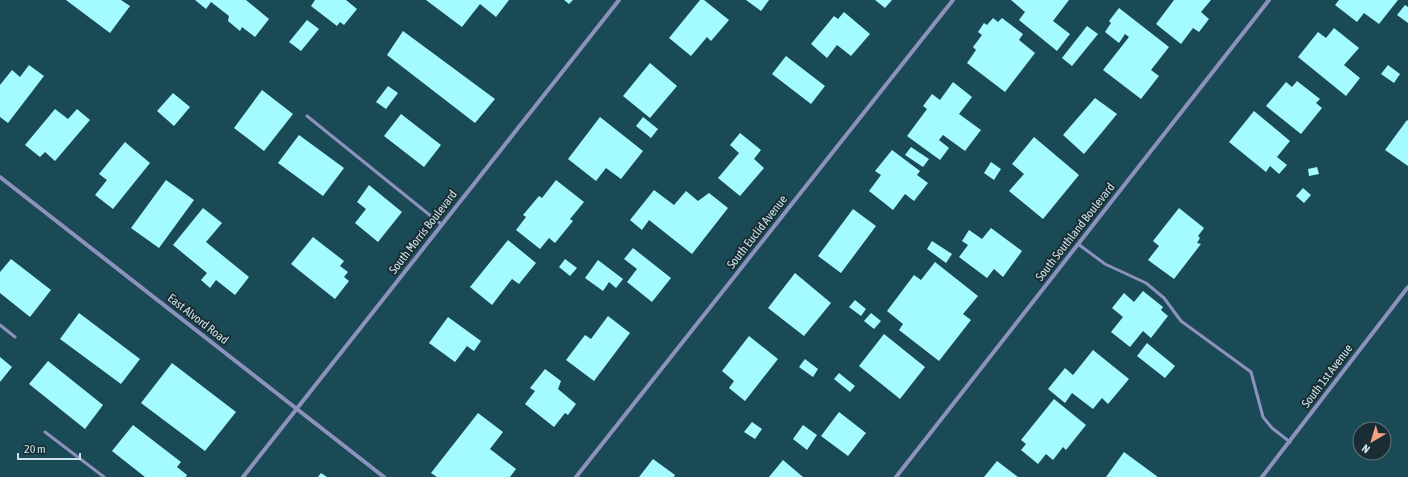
<svg xmlns="http://www.w3.org/2000/svg" width="1408" height="477" font-family="'Asap Condensed',sans-serif">
<rect width="100%" height="100%" fill="#1b4a57"/>
<!-- building -->
<path fill="#a4fbff" d="M66 0H121L130 6 110 33Z
M195 0H246L269 19 255 37 242 27 240 31 228 21 229 16 211 2 206 9Z
M315 0H346L357 9 344 25 340 22 337 26 311 6Z
M426 0H509L496 17 480 4 462 27Z
M564 0H573L569 4Z
M700 0H704L729 20 711 41 707 37 691 56 669 38Z
M746 0H769L761 11Z
M875 0H892L885 8Z
M1011 0H1069L1053 21 1070 34 1057 51 1019 20 1025 12Z
M1174 0H1211L1201 12 1209 19 1199 32 1193 28 1181 44 1156 24Z
M1339 0H1398L1379 24 1364 13 1357 22 1335 5Z
M1405 5 1408 7V23L1397 15Z
M1119 8 1169 47 1151 70 1159 76 1141 99 1103 70 1129 37 1125 34 1119 43 1105 32 1111 23 1109 21Z
M844 12 870 34 851 56 837 45 827 58 811 44 834 16 838 19Z
M993 18 998 22 1002 18 1023 34 1019 40 1035 53 1005 92 967 63 976 50 973 47 982 35 978 32 984 23 987 25Z
M307 20 319 29 301 51 289 42Z
M1087 26 1098 34 1072 66 1062 58Z
M1334 28 1359 48 1344 65 1360 78 1346 96 1298 57 1318 32 1326 38Z
M403 31 495 99 475 123 387 55Z
M786 56 825 86 811 104 772 74Z
M650 63 677 86 650 118 623 96Z
M29 65 44 76 8 123 0 117V85L12 70 20 77Z
M1388 65 1400 74 1394 83 1381 74Z
M1297 81 1320 99 1316 103 1322 108 1301 134 1266 106 1286 82 1292 87Z
M953 82 972 97 959 114 981 130 965 151 943 135 939 140 949 148 940 160 907 136 927 109 923 106 932 94 940 100Z
M388 86 398 93 386 109 376 102Z
M262 90 293 114 264 151 234 128Z
M173 93 190 107 174 126 157 111Z
M1095 98 1117 114 1084 154 1063 135Z
M55 109 68 119 77 109 90 120 55 161 45 152 40 157 25 145Z
M1254 111 1290 141 1277 157 1287 165 1279 174 1270 166 1266 172 1229 142Z
M401 114 441 145 424 167 384 136Z
M600 117 643 151 621 179 606 168 596 181 568 159Z
M643 117 658 129 651 138 636 126Z
M1407 120 1408 121V166L1385 150Z
M740 133 761 150 754 159 764 168 740 196 718 178 739 153 730 145Z
M299 135 344 168 323 196 278 163Z
M1034 137 1079 175 1043 219 1009 191 1024 174 1012 164Z
M125 142 150 163 113 209 95 195 107 180 99 174Z
M911 147 929 159 923 167 905 155Z
M892 150 920 171 917 175 928 183 914 201 905 194 893 210 869 191 881 175 875 171Z
M991 162 1001 169 994 180 984 173Z
M1317 167 1319 174 1309 176 1308 169Z
M166 180 194 200 159 248 131 228Z
M556 180 584 202 570 219 573 221 555 243 549 238 540 249 516 230 526 217 523 215 539 196 542 198Z
M369 185 402 212 378 242 355 223 366 209 357 202Z
M1303 188 1311 195 1304 203 1296 196Z
M654 190 674 205 686 191 698 201 709 193 728 208 692 254 649 220 642 230 630 220Z
M203 208 222 223 206 242 249 277 235 295 216 280 210 288 201 280 207 273 173 245Z
M1179 208 1204 228 1198 236 1200 238 1197 243 1201 244 1174 279 1148 260 1159 246 1153 241Z
M853 209 876 226 841 273 818 256Z
M991 228 1022 251 1003 277 994 269 987 278 959 257 968 245 962 241 969 230 982 239Z
M313 237 344 261 340 266 348 272 344 277 349 281 335 299 291 264Z
M508 240 536 263 519 284 512 279 492 305 470 287Z
M932 241 952 254 946 263 927 249Z
M633 248 671 278 652 302 627 282 637 269 624 259Z
M11 259 51 290 30 317 0 293V272Z
M565 259 577 268 570 276 559 267Z
M598 260 623 279 616 288 609 282 603 291 585 278Z
M935 262 978 296 963 314 971 320 939 361 899 330 903 324 887 311 914 275 921 280Z
M795 273 831 303 804 336 768 308Z
M1143 291 1163 307 1161 310 1168 316 1151 338 1143 331 1130 347 1111 332 1123 317 1112 308 1124 293 1134 302Z
M855 300 866 309 861 316 849 307Z
M79 313 140 359 121 384 60 339Z
M871 313 881 321 874 329 864 321Z
M608 316 630 333 594 381 566 360 585 335 591 339Z
M448 317 481 341 474 351 467 346 455 362 429 343Z
M884 334 925 367 900 399 859 366Z
M749 336 778 359 745 401 729 388 734 381 722 371Z
M1147 343 1175 366 1165 378 1137 356Z
M1093 350 1129 379 1108 404 1102 398 1093 409 1072 393 1065 403 1048 389 1065 368 1073 375Z
M0 357 12 367 0 382Z
M805 359 818 369 813 377 799 367Z
M48 361 103 405 85 429 29 384Z
M172 363 236 412 205 451 141 403Z
M545 369 561 381 558 389 576 404 568 415 565 413 554 427 525 404 535 391 530 388Z
M839 373 855 386 850 392 834 379Z
M1054 399 1086 425 1066 450 1063 447 1053 460 1046 454 1038 464 1021 450 1026 444 1021 440Z
M839 412 866 433 848 456 821 436Z
M478 413 503 432 490 449 516 469 510 477H437L431 473Z
M752 422 762 429 755 439 744 432Z
M133 425 181 462 177 467 187 475 186 477H145L112 451Z
M803 425 817 435 807 450 793 439Z
M1124 452 1158 477H1106Z
M653 459 675 475 674 477H639Z
M783 460 803 477H769Z
M997 461 1018 477H984Z
M321 473 327 477H318Z"/>
<g fill="none" stroke-linecap="round" stroke-linejoin="round">
<!-- service -->
<path stroke="#8d92bd" stroke-width="3" d="M307 116 442 225
M1078 244 1105 264 1146 283 1164 298 1181 321 1251 372 1263 417 1272 428 1290 442
M0 325 15 337
M45 432 104 477"/>
<!-- minor -->
<path stroke="#8d92bd" stroke-width="4" d="M0 177 384 477
M243 477 619 0
M576 477 953 0
M896 477 1269 0
M1262 477 1408 287"/>
</g>
<g text-anchor="middle" stroke-width="4" stroke-linejoin="round" paint-order="stroke">
<!-- street labels -->
<g font-size="12" fill="#cae2e9" stroke="#1a2d33">
<text transform="translate(423 232) rotate(-52)" y="4">South Morris Boulevard</text>
<text transform="translate(757 232) rotate(-52)" y="4">South Euclid Avenue</text>
<text transform="translate(1075 232) rotate(-52)" y="4">South Southland Boulevard</text>
<text transform="translate(198 319) rotate(38)" y="4">East Alvord Road</text>
<text transform="translate(1327 376) rotate(-53)" y="4">South 1st Avenue</text>
</g>
</g>
<!-- north arrow -->
<g transform="translate(1372 441) rotate(218)"><circle r="19" fill="#1a2d33" stroke="#60757c"/>
<path d="M0-3L7 15L0 10L-7 15Z" fill="#f39f83"/>
<text y="-6" font-size="11" font-weight="bold" text-anchor="middle" fill="#cae2e9">N</text>
</g>
<!-- scale -->
<path d="M18 453v6h62v-6" fill="none" stroke="#cae2e9" stroke-width="2"/>
<text x="24" y="453" font-size="12" fill="#cae2e9" stroke="#1a2d33" stroke-width="3" paint-order="stroke">20 m</text>
</svg>
